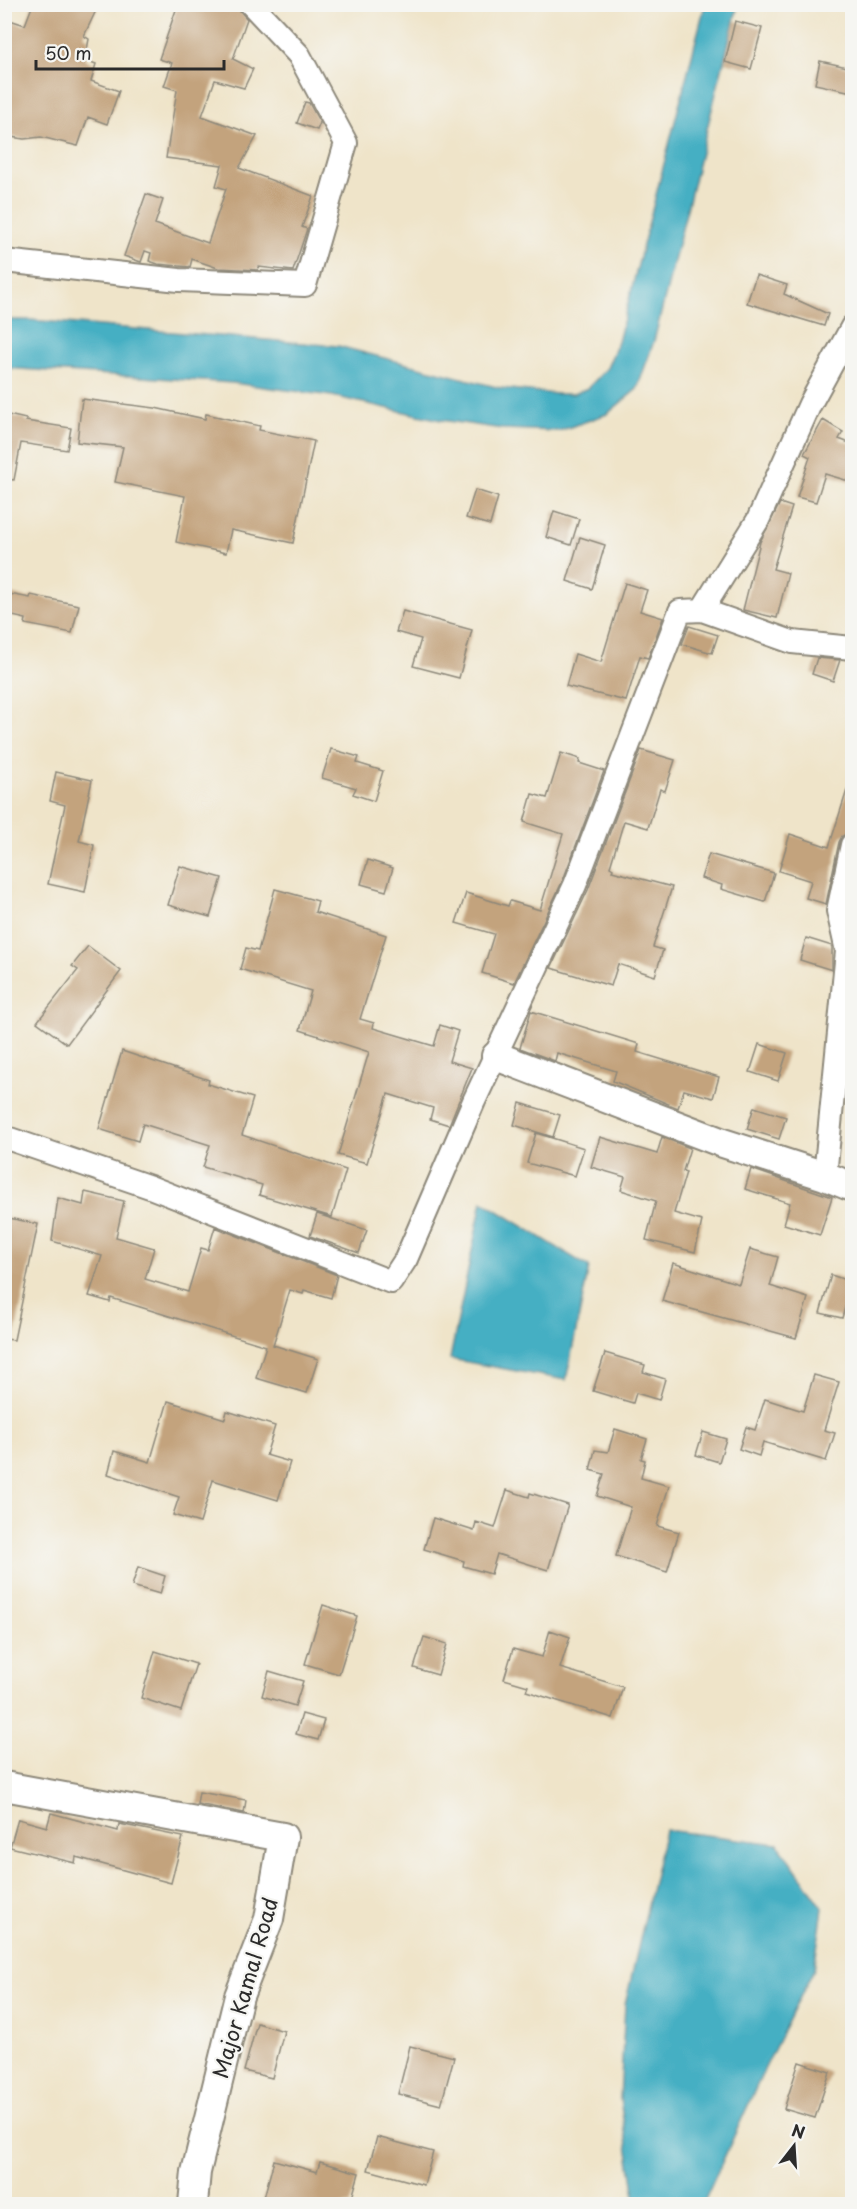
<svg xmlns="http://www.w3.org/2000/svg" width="857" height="2209" font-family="'Playpen Sans',sans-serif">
<rect width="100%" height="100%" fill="#f6f6f2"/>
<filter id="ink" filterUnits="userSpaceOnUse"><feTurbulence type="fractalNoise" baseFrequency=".0167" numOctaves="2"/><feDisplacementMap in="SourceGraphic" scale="12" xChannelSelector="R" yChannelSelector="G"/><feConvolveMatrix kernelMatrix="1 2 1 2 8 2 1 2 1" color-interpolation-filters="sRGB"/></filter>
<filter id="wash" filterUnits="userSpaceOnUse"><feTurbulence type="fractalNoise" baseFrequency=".008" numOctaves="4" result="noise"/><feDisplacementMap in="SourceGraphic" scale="24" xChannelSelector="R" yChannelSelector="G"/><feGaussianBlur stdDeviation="1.35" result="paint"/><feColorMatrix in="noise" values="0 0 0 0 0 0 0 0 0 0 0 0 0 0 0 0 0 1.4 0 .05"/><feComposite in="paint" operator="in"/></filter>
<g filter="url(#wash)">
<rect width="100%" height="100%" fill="#efe4c9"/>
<!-- water -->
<path fill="#45afc3" stroke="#386d77" stroke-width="1.5" d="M705 5H738L654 341 637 389 607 414 559 431 503 429 441 420 332 396 233 383 5 368V320H30L338 346 500 388 557 394H573L588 388 607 368 618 342Z
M482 1201 589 1267 566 1380 450 1359Z
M665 1830 778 1844 823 1908 814 1969 765 2068 703 2204H653L635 2197 620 2099 625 2005Z"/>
<g id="blocks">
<!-- building -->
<path fill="#c3a37d" d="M33 4H99L84 36 89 39 85 60 96 64 91 81 119 91 107 124 88 117 78 146 41 137 24 139 4 136V18L25 25Z
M178 4H234L247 19 233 59 253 69 244 88 215 80 202 116 257 136 239 168 313 196 302 227 307 229 293 271 259 267 258 270 218 268 192 259 190 267 158 264 149 261 151 253 145 251 141 262 124 256 146 194 163 200 155 224 208 243 226 189 216 186 222 165 166 158 177 90 164 86 172 63 159 59Z
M735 21 762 28 751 69 725 62Z
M820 61 852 68V92L815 84Z
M305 102 309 103 320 123 317 130 297 123Z
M756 275 787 285 784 294 828 314 824 326 747 303Z
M82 399 155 408 205 419 206 414 260 426 259 430 314 441 293 543 231 530 226 553 176 542 185 496 115 482 123 447 77 442Z
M4 414 26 419V421L71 428 67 450 21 443 14 480 4 479Z
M823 420 843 432 839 439 852 444V482L825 474 816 502 797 497 810 457 804 454Z
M475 490 498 497 490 525 466 518Z
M780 503 792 507 773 569 788 573 777 618 743 610 760 542Z
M554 511 579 519 571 545 546 537Z
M580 537 605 545 592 589 567 581Z
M625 583 647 590 640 611 663 618 648 658 640 656 626 701 566 686 575 654 601 662Z
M4 593 30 598 31 595 79 605 72 633 25 624 26 619 4 614Z
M403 611 472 630 459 678 413 666 421 639 396 632Z
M689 626 718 635 712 653 682 644Z
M817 658 840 660 833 681 812 674Z
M331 749 359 757 357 763 383 771 374 801 353 794 356 788 322 778Z
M641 750 675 760 665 791 660 789 648 828 624 821 610 867 613 869 612 871 672 887 653 947 663 950 655 976 618 964 611 986 551 968 588 890Z
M561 753 580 759 579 763 604 771 563 880 514 983 482 973 494 934 456 923 466 893 508 906 510 901 540 910 563 834 524 822 532 794 547 798Z
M56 772 92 780 79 841 94 845 85 892 48 884 65 805 50 801Z
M848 787 852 788V832L842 836 839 842 826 904 806 898 811 881 779 871 790 834 829 847Z
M709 854 774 873 765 902 721 889 722 885 701 878Z
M368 860 393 868 386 891 361 884Z
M180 866 222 878 210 917 168 905Z
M275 889 318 901 315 912 386 935 360 1019 374 1023 373 1028 434 1046 440 1025 458 1031 449 1061 472 1068 449 1125 430 1119 433 1108 388 1094 367 1163 338 1155 369 1052 300 1030 311 991 240 969 246 948 258 951Z
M806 938 832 946V970L800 960Z
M88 946 121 971 67 1044 37 1022 78 970 72 966Z
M531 1011 639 1044 637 1052 719 1077 713 1098 684 1090 678 1108 613 1081 616 1071 557 1053 555 1061 520 1048Z
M759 1044 787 1053 778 1081 750 1072Z
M122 1051 209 1080 208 1084 253 1098 242 1135 346 1170 332 1217 259 1195 262 1185 203 1167 210 1145 143 1124 138 1141 99 1129Z
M520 1103 560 1115 553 1137 514 1125Z
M754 1107 786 1117 779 1139 747 1129Z
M536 1133 584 1148 575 1176 527 1163Z
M600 1137 657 1154 662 1137 690 1148 683 1171 686 1172 674 1213 702 1221 695 1252 646 1240 656 1201 621 1190 625 1177 591 1167Z
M751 1169 832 1197 820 1235 784 1224 790 1203 745 1189Z
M85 1192 124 1201 116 1237 154 1248 145 1279 188 1292 201 1248 208 1250 215 1227 337 1275 331 1298 304 1290 303 1294 290 1290 273 1345 318 1359 307 1393 256 1378 266 1346 111 1298 110 1302 89 1296 102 1256 52 1241 58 1198 83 1205Z
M317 1214 367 1230 359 1253 310 1236Z
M4 1217 38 1224 14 1340 4 1339Z
M750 1249 778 1257 770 1286 808 1298 796 1338 662 1301 673 1263 739 1284Z
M831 1275 852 1282 842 1318 820 1313Z
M605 1353 645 1365 643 1372 665 1379 659 1400 636 1393 633 1403 593 1391Z
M814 1375 839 1382 824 1430 835 1433 826 1461 763 1442 759 1456 739 1449 746 1427 755 1430 765 1399 803 1411Z
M168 1401 225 1419 227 1411 275 1426 266 1455 290 1462 278 1500 213 1480 200 1523 173 1515 179 1497 108 1474 114 1451 150 1462Z
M615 1429 647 1439 641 1459 645 1460 641 1478 669 1486 657 1526 679 1532 667 1572 616 1556 631 1507 597 1496 604 1474 590 1470 595 1450 608 1452Z
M703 1432 726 1439 719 1462 696 1455Z
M507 1490 529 1497 530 1493 568 1505 548 1570 497 1554 491 1574 463 1566 464 1561 424 1549 433 1518 474 1531 476 1522 495 1528Z
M138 1567 165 1576 160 1594 132 1586Z
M323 1605 357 1616 339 1674 305 1664Z
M550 1630 570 1637 560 1668 623 1687 613 1718 526 1691 528 1686 504 1679 513 1649 542 1657Z
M424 1637 447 1644 438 1675 414 1668Z
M155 1651 196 1664 181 1711 141 1698Z
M269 1671 303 1681 295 1706 262 1696Z
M302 1714 324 1720 318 1740 296 1734Z
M199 1792 246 1800 244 1813 197 1804Z
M51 1813 118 1831 119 1824 183 1837 171 1883 76 1857 75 1863 10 1847 18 1819 47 1827Z
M257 2023 284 2031 272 2078 244 2071Z
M410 2046 454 2057 441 2105 398 2094Z
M799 2062 830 2072 815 2118 784 2109Z
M377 2137 433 2152 424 2185 368 2170Z
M274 2160 317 2172 320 2162 359 2173 350 2205H262Z"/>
</g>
</g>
<g filter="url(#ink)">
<use href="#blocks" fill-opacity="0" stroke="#8d887a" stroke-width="1.5"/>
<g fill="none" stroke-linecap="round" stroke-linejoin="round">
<defs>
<path id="minor" d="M4 261 179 280 305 285 346 143 299 55 251 4
M702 610 758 520 810 404 852 327
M4 1137 150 1187 391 1282 406 1259 474 1101 575 885 680 611 702 610 792 642 852 648
M825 1176 847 951 838 911 852 845"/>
<path id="tertiary" d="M496 1056 723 1143 825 1176 852 1187
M4 1786 283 1837 269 1919 239 1996 196 2172 193 2204"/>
</defs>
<!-- minor casing -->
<use href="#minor" stroke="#8d887a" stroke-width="26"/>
<!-- tertiary casing -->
<use href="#tertiary" stroke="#8d887a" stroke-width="32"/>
<!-- minor -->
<use href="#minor" stroke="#fff" stroke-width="22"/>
<!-- tertiary -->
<use href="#tertiary" stroke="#fff" stroke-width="28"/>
</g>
</g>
<g text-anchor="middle" stroke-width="4.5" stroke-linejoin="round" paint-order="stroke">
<!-- street labels -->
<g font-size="21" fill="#2b2b2b" stroke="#f6f6f2">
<text transform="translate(246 1988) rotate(-74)" y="7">Major Kamal Road</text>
</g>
</g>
<!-- margin -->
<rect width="857" height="2209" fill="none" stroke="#f6f6f2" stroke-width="24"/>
<!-- north arrow -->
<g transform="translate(794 2146) rotate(17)" stroke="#f6f6f2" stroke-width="4.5" paint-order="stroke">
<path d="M0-4.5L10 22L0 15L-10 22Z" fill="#2b2b2b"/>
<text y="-9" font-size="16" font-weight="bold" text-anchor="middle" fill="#2b2b2b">N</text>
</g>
<!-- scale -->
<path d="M36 60v9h188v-9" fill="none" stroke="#2b2b2b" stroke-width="3"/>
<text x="45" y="60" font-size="18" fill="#2b2b2b" stroke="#f6f6f2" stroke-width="4.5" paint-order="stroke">50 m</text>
</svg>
